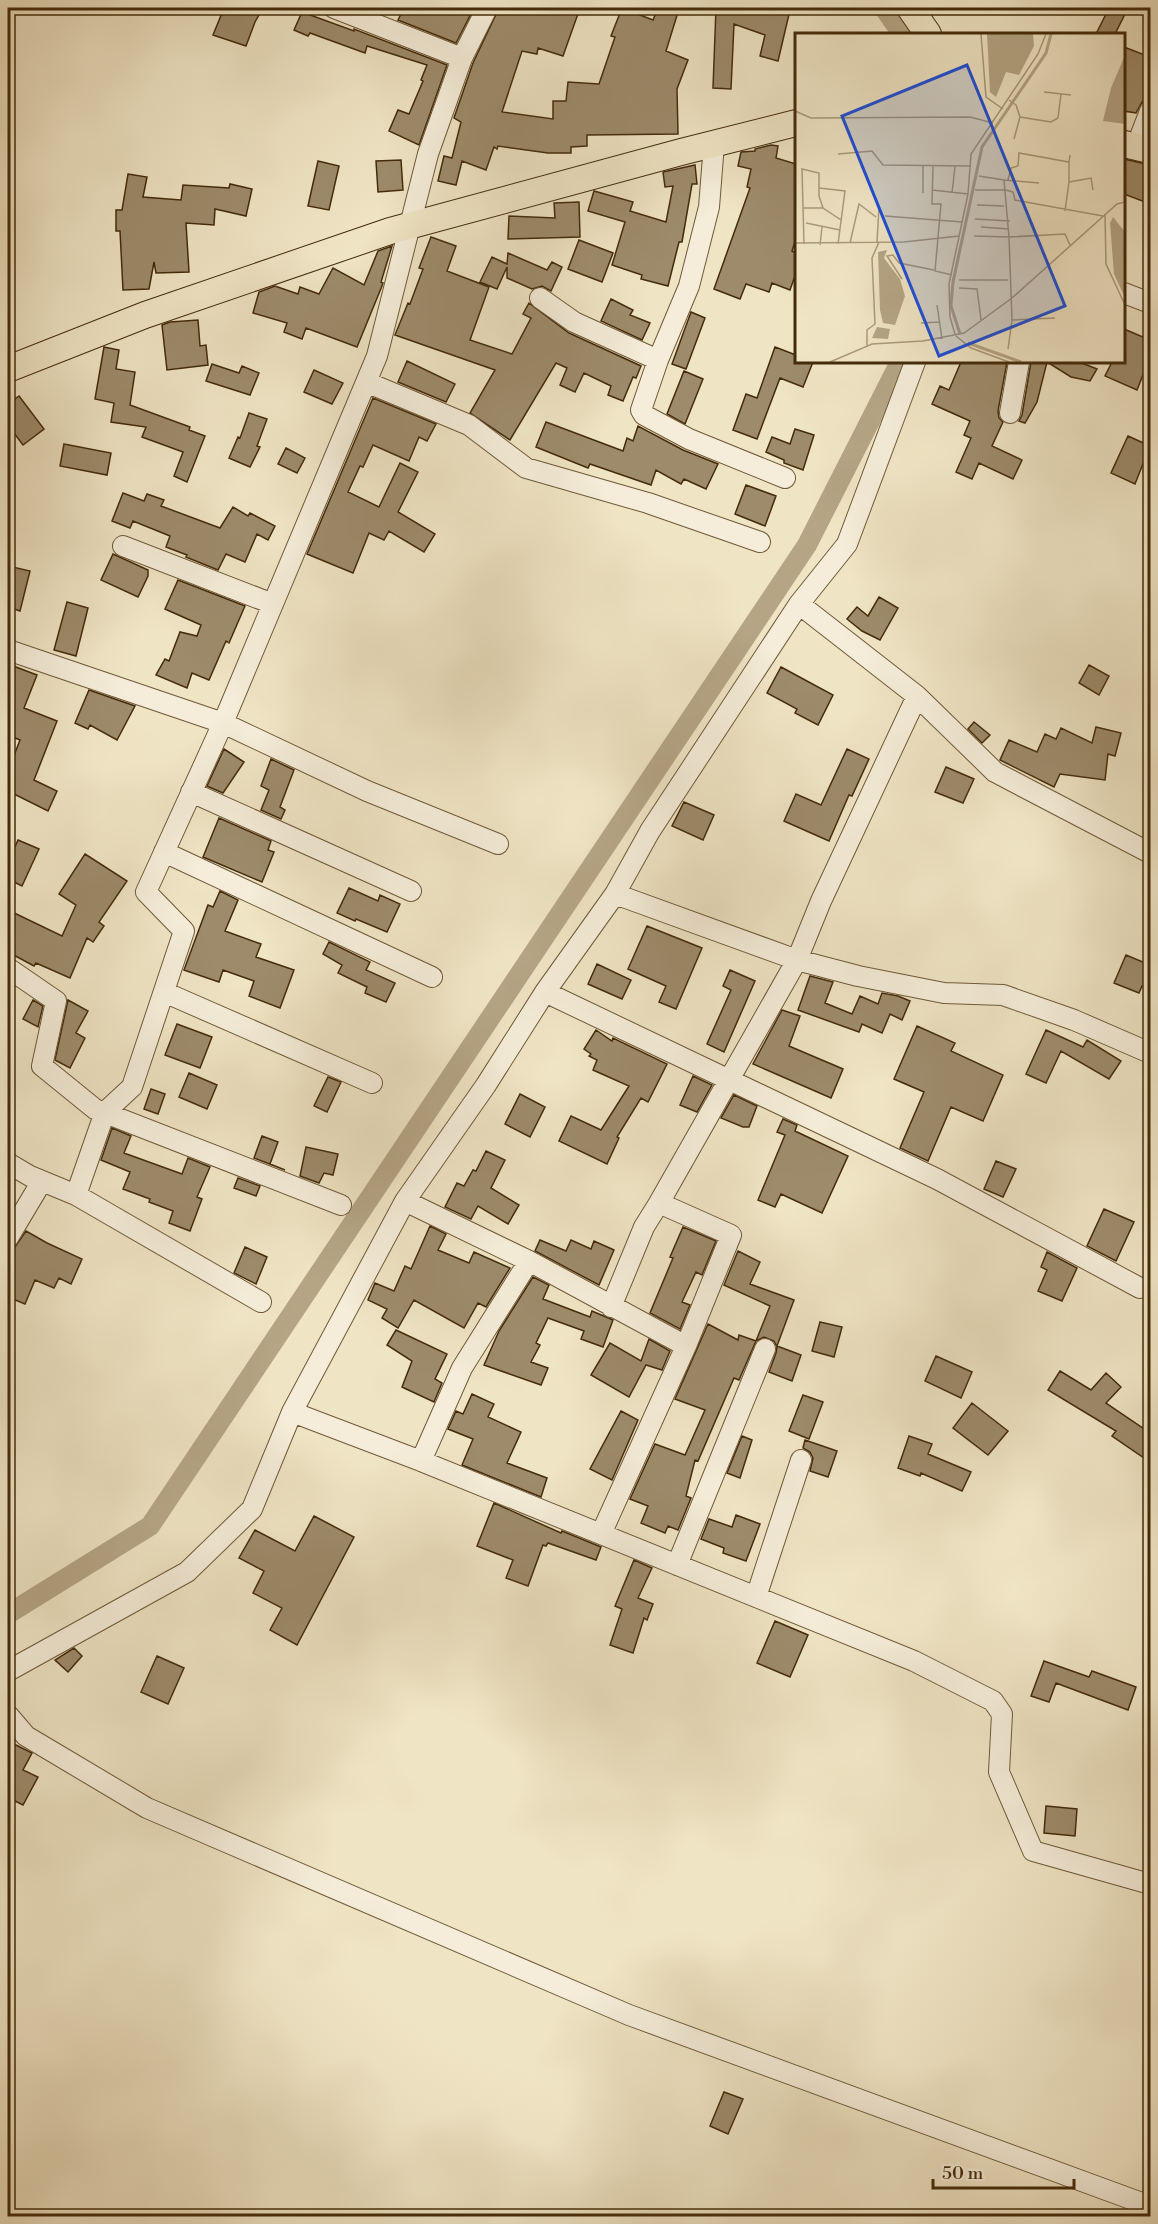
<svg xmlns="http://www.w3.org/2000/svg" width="1158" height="2224" font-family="'Libre Bodoni',serif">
<rect width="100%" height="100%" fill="#efe4c4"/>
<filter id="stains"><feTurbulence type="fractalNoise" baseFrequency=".00333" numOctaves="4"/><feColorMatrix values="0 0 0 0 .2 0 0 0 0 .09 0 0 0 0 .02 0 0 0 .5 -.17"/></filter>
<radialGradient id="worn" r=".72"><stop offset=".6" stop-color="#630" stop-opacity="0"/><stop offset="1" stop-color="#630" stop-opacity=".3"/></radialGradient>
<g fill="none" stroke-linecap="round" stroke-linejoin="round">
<!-- canal -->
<path stroke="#b5a585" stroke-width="20" d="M884 8 902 34
M8 1614 150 1526 807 545 900 362"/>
</g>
<!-- building -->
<path fill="#9d8b6b" stroke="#442b0a" stroke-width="1.5" d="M224 8H263L255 22 246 46 213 35Z
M404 8H474L456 43 398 20Z
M499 8H580L563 56 538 48 537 54 522 51 502 112 553 119V101H566L568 82 599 84 615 37 611 36 622 8 653 20 658 8 678 12 666 51 688 60 677 89 678 134 587 135V146L571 147V153H548L498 146 497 149 494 147 486 170 462 161 456 185 438 181 444 156 452 158 461 122 454 118 473 63Z
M716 8H779L790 10 778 61 760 56 765 35 734 24 731 89 713 88Z
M1109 8H1128L1115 34H1096Z
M302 12 354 31V29L447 65 419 145 389 131 398 110 409 114 423 81 421 80 427 65 367 46 365 53 310 33 308 36 294 30Z
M1124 47 1150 57V99L1142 102 1136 113 1124 111Z
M771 145 778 146 776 158 796 164V238L792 251 796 253V273L790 290 772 283 769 292 746 284 740 299 714 289 750 188 747 187 751 169 738 166 741 152 755 151V149Z
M1124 159 1150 165V204L1124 194Z
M401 160 403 190 378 192 376 161Z
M318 161 339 166 329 210 308 206Z
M695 165 697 184H692L682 242H679L668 286 641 279 642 275 612 265 625 222 588 211 594 191 633 202 630 211 666 222 673 186 665 187 663 172Z
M128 174 147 177 143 197 181 200 183 185 229 188 230 184 252 189 246 216 215 209 214 225 186 223 189 272 156 273 154 262 149 289 123 290 120 231H116V210H122Z
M579 202 580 237 508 239 509 216 555 218 554 203Z
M431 237 456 246 447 271 489 287 470 340 512 354 531 318 523 314 529 303 569 333 641 366 636 378 633 377 623 401 608 395 611 386 584 373 575 392 560 385 567 368 556 363 510 440 470 413 495 370 395 335 408 303 410 304 423 269 419 268Z
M579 240 613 253 602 282 568 269Z
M392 246 381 282 383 283 382 286 357 347 306 328 302 339 284 332 287 323 253 313 259 292 275 286 298 294 300 287 319 294 333 268 364 285 378 251Z
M508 253 547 270 552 262 562 267 551 291 542 286 532 289 507 278V267L497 289 480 282 492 257 507 264Z
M611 299 633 310 630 315 650 323 642 340 601 321Z
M691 312 705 318 686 369 672 364Z
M198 320 200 346 206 345 208 365 167 370 162 325 170 322Z
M1124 329 1150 340V357L1137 390 1105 376 1112 362H1124Z
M104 347 119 350 116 369 135 372 130 405 190 427 189 430 205 436 187 482 174 476 183 452 142 437 146 427 111 422 114 403 95 399Z
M775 347 796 355V362H813L803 387 780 378 757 439 733 430 746 394 757 398Z
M407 361 455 384 446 402 398 382Z
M961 362H1007L998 411 999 418 1003 422 992 446 1022 460 1013 479 979 463 972 479 956 472 971 438 964 435 970 421 932 404 940 386 949 390Z
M1031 362H1047L1037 402 1025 423 1019 421 1022 415Z
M1047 362H1079L1097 369 1090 381 1071 377Z
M212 364 239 373 242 366 259 373 250 395 206 381Z
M314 370 343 383 332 404 304 392Z
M684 371 703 379 685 424 667 414Z
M19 396 44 429 23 445 8 425V404Z
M373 398 436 424 427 441 419 437 409 461 373 445 363 467 360 466 348 492 379 507 400 463 418 472 398 512 435 534 424 552 389 531 384 540 369 533 353 573 307 554Z
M249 413 267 419 257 446 260 447 250 467 229 458 238 437 240 438Z
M546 422 623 451 627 438 633 441 638 426 683 450 718 464 706 489 684 479 681 484 656 470 651 485 590 464 588 468 536 447Z
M795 429 814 435 803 470 784 463V460L766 452 772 437 790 444Z
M1128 436 1150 446 1135 484 1111 473Z
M64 444 111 453 107 475 60 466Z
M286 448 305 458 297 473 278 464Z
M746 485 776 496 765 526 735 514Z
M123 493 144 501 147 494 164 500 161 506 220 528 233 507 248 516 250 513 275 526 268 540 257 534 245 562 226 554 218 570 186 557 187 555 166 547 170 536 133 521 130 528 112 521Z
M113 554 148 570V576L138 597 101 580Z
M8 566 30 571 20 611 8 607Z
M178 580 245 606 229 643 226 641 209 680 192 673 187 688 156 675 165 659 169 661 180 632 197 636 201 625 165 609Z
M879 597 898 608 880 640 862 631 847 619 857 607 868 616Z
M67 602 88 608 76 656 54 650Z
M8 664 37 675 24 708 57 721 34 780 57 791 48 811 8 791V771L20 740 8 735Z
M1089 665 1109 676 1099 695 1079 683Z
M781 667 833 695 818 725 795 713 797 709 767 693Z
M89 690 135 706 117 740 90 725 88 729 75 723Z
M974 722 990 735 982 743 968 729Z
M1096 727 1121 733 1115 756 1108 754 1105 780 1060 774 1054 787 1000 760 1009 740 1037 752 1045 734 1056 739 1061 728 1092 743Z
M224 749 244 762 223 793 207 786Z
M847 749 869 759 852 796 849 795 829 841 784 821 796 794 821 805Z
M271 759 294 770 280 807 285 810 281 819 261 810 269 790 261 786Z
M946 767 974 779 963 803 935 792Z
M684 802 714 815 703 840 672 826Z
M219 818 271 841 268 850 274 852 262 882 203 857Z
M18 840 39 849 22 886 8 879V863Z
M85 854 127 881 99 922 104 926 93 942 87 938 70 978 36 963 34 966 8 952V910L62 936 76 905 59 894Z
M349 888 378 901 380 895 400 904 387 932 356 919 355 921 337 913Z
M220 891 238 900 225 931 261 944 256 957 294 970 280 1008 249 996 254 981 223 970 219 982 184 970 208 905 213 907Z
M647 926 702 948 676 1009 659 1002 666 986 628 969Z
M329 942 370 962 366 970 395 983 386 1002 365 993 367 987 338 973 342 965 323 954Z
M1126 955 1150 965V989L1142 986 1139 993 1114 983Z
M597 964 631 980 622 999 588 984Z
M730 970 755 981 724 1052 707 1044 731 990 723 986Z
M810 976 833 982 825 1003 852 1014 860 996 878 1004 882 993 898 996 910 1001 902 1020 890 1014 882 1033 862 1024 859 1032 798 1010Z
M33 1000 43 1006 38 1027 23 1019Z
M68 1000 88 1011 76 1033 85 1038 70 1068 55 1060Z
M782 1010 800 1016 789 1046 843 1069 831 1098 753 1064Z
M177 1024 212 1037 200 1068 165 1055Z
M917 1026 955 1043 951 1051 1003 1075 983 1121 951 1107 928 1161 900 1148 924 1092 894 1079Z
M596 1030 612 1041 613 1038 667 1064 648 1102 641 1098 617 1137 619 1138 607 1164 559 1141 571 1116 601 1130 629 1086 593 1070 597 1060 589 1056 591 1054 584 1049Z
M1046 1030 1083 1047 1087 1040 1121 1061 1109 1079 1061 1051 1046 1083 1026 1074Z
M189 1073 217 1085 207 1109 179 1097Z
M693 1076 712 1085 697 1112 680 1105Z
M328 1077 341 1082 327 1112 314 1106Z
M151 1089 165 1094 158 1114 144 1109Z
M520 1094 545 1107 530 1137 505 1124Z
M734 1095 757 1106 749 1127H743L721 1118Z
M783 1119 797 1125 795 1131 848 1156 822 1213 781 1194 775 1207 758 1200 785 1135 777 1132Z
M112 1128 131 1136 124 1153 182 1174 188 1158 210 1167 197 1197 202 1199 190 1231 169 1223 173 1211 149 1202 150 1199 123 1189 130 1172 101 1160Z
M262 1136 278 1142 270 1164 285 1170 254 1158Z
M306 1147 338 1154 333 1175 324 1173 319 1183 300 1176Z
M486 1151 505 1160 491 1188 519 1205 508 1224 478 1206 471 1219 445 1207 457 1183 464 1186 473 1170 476 1171Z
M996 1161 1016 1169 1003 1197 984 1189Z
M238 1178 260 1186 256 1196 234 1188Z
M1104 1209 1134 1222 1116 1261 1087 1246Z
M430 1226 446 1234 438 1250 469 1263 474 1252 510 1268 486 1307 478 1303 464 1328 414 1300 398 1328 382 1318 387 1309 368 1300 375 1283 394 1291 405 1266 411 1269Z
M683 1227 716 1241 702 1275 696 1272 682 1302 690 1305 680 1329 650 1313 673 1258 670 1257Z
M26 1231 47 1243 82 1259 71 1284 59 1278 54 1288 35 1280 25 1304 8 1297V1257Z
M540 1240 566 1251 571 1240 591 1249 594 1241 614 1250 599 1285 535 1251Z
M245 1247 267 1257 256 1284 234 1273Z
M738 1251 760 1262 750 1284 794 1300 777 1346 801 1355 792 1381 769 1372 776 1353 777 1347 774 1341 764 1337 756 1341 770 1306 724 1285Z
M1047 1252 1077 1268 1062 1301 1038 1291 1047 1270 1041 1267Z
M533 1277 549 1285 543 1299 590 1317 592 1311 613 1320 603 1347 581 1339 584 1331 548 1318 536 1343 540 1345 531 1362 548 1368 541 1385 484 1365 499 1331Z
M820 1322 842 1327 834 1357 812 1351Z
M708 1324 738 1340 739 1335 756 1341 739 1380 734 1378 698 1461 695 1460 686 1496 691 1498 678 1530 668 1526 665 1533 641 1523 648 1506 630 1499 655 1444 685 1455 705 1410 675 1399Z
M396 1330 447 1354 435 1379 442 1383 434 1402 402 1387 412 1361 387 1345Z
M649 1339 670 1351 662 1370 646 1365 629 1397 591 1375 610 1343 641 1361Z
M936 1356 972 1372 961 1398 925 1381Z
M1060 1371 1091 1390 1106 1373 1121 1387 1106 1403 1150 1433V1462L1112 1436 1116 1431 1048 1390Z
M472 1394 494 1404 488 1417 521 1432 507 1463 547 1478 541 1497 462 1465 473 1439 448 1429 456 1411 463 1414Z
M803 1395 823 1402 809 1439 789 1431Z
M972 1403 1008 1431 988 1455 953 1428Z
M621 1411 638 1420 612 1480 590 1469Z
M742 1436 752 1440 740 1478 727 1473Z
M909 1436 932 1444 928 1454 971 1472 962 1491 921 1473 920 1476 898 1468Z
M805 1440 837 1451 828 1477 810 1471 813 1458 810 1452 803 1448Z
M494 1503 561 1533 562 1531 601 1547 596 1560 548 1543 546 1546 543 1545 528 1586 506 1578 513 1560 477 1546Z
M736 1515 760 1524 746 1561 723 1553 724 1548 701 1539 709 1519 732 1527Z
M314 1516 354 1537 297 1645 270 1630 282 1608 253 1593 264 1571 239 1558 255 1530 295 1551Z
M634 1560 652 1568 638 1598 653 1604 647 1620 644 1618 633 1653 610 1645 622 1609 615 1606Z
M775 1621 808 1635 790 1677 757 1663Z
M74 1648 82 1656 68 1672 55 1660Z
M157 1656 184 1668 168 1704 141 1692Z
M1044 1661 1089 1677 1092 1671 1136 1687 1128 1710 1056 1683 1049 1702 1031 1696Z
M8 1741 32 1753 23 1770 38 1777 23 1805 9 1798 8 1801Z
M1046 1806 1077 1809 1075 1836 1044 1833Z
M724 2092 743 2099 728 2134 710 2126Z"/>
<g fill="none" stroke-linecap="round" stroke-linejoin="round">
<defs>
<path id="minor" d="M334 8 462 58
M487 8 462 58 428 154 377 356 223 723 367 791 498 844
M714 144 709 207 689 286 658 360 641 410 644 415 689 439 785 478
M1136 147 1150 111
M1124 293 1150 303
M540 298 574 322 658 360
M366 382 469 425 526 468 648 503 760 542
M1010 413 1019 362
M123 546 273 604
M8 650 223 723 146 892 184 931 132 1087 105 1112 76 1195 30 1176 8 1163
M917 696 995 772 1150 853
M191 792 411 891
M164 852 432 977
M615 894 797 960 858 976 944 993 1003 995 1074 1020 1150 1053
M8 968 56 1001 42 1066 95 1109 341 1205
M164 992 372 1083
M545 992 937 1179 1140 1288
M76 1195 261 1302
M405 1201 529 1261 686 1346
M8 1238 42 1181
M611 1307 644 1227 659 1203
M292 1412 421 1461 914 1661 993 1701 1002 1714 999 1772 1033 1851 1150 1884
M421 1461 462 1368 529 1261
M601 1534 686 1346 731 1235 659 1203 797 960 821 901 917 696 799 604
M677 1565 765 1349
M756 1597 801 1460
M8 1671 187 1572 252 1509 292 1412 405 1201 486 1085 545 992 615 894 650 831 799 604 847 544 915 362
M8 1715 26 1736 147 1808 629 2015 1150 2206"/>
<path id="major" d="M910 8 928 34
M1124 144 1150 150
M8 369 145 315 390 231 681 152 796 123"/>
</defs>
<!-- minor casing -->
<use href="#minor" stroke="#6f5938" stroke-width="22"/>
<!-- major casing -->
<use href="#major" stroke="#442b0a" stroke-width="28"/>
<!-- minor -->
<use href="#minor" stroke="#f5edd9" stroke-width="20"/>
<!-- major -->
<use href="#major" stroke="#efe4c4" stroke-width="26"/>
</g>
<!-- overview -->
<g transform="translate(795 33)">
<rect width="330" height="330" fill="#efe4c4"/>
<path d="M192 1H238L239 13 224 42 211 39 201 64 195 59ZM330 22V91L308 88 316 55ZM318 184 330 199V265L319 241 315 190ZM92 217 89 225 105 246 110 263 100 292 88 290 85 277 83 219ZM82 294 95 296 93 306 77 305Z" fill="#b5a585"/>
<path fill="none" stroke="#b5a585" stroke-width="3" d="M165 301 156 273 158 249 187 114 251 20 256 1M173 310 226 329"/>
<path fill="none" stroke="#ab9a7a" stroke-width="1.5" d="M186 1 191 64 208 76M249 59 276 62M214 67 221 72 225 84 256 89 263 85M0 78 16 85 175 84 198 90M263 85 266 61M219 106 225 84M43 121 77 118 88 132 176 133M274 129V149L296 145 298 157M138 133 137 171H146L140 238 157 242M184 143 209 147M213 147 216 135 223 133 224 120 274 129 275 122M244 150 209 147 214 204 270 201 275 212M24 155 50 158 43 211M137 157 173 161M180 157H211L218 159 220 167 308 183M128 160V133M157 160 160 133M182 172 209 173M8 175H28M270 178 274 149M310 182 311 231 330 272M90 183 167 189M180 186 215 188M11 190 45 197M186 194 214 196M179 203 214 204 217 287 213 316M82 209 84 174M0 210 109 209 164 203M55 210 64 171 81 184M9 211 7 136 24 140V163L28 175 46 187M25 212 27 194M107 246 92 223 98 222 104 230 139 237M164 247H213M164 255 182 256 186 287M142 272 147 306M217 287 260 285M126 290 144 289M160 301 155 284 154 251 173 161 176 121 243 21 251 1M161 303 176 315 214 329M72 313V297L80 291 77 225 84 209M35 329 77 311 128 308 169 300 217 265 322 171 330 169"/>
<path fill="#1d4ed8" fill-opacity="0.15" stroke="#1d4ed8" stroke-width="3" d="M172 32 270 273 144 323 47 83Z"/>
<rect width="330" height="330" fill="none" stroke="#442b0a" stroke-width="3"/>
</g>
<!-- margin -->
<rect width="1158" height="2224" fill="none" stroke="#efe4c4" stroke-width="30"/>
<rect x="9" y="9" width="1140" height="2206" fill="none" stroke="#442b0a" stroke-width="3"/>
<rect x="15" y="15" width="1128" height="2194" fill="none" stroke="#442b0a" stroke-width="1.5"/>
<!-- scale -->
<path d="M933 2179v9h141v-9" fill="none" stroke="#442b0a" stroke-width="3"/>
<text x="942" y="2179" font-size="18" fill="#442b0a" stroke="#f5edd9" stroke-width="4.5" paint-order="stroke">50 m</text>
<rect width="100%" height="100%" filter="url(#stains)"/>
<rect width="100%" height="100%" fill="url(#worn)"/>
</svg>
